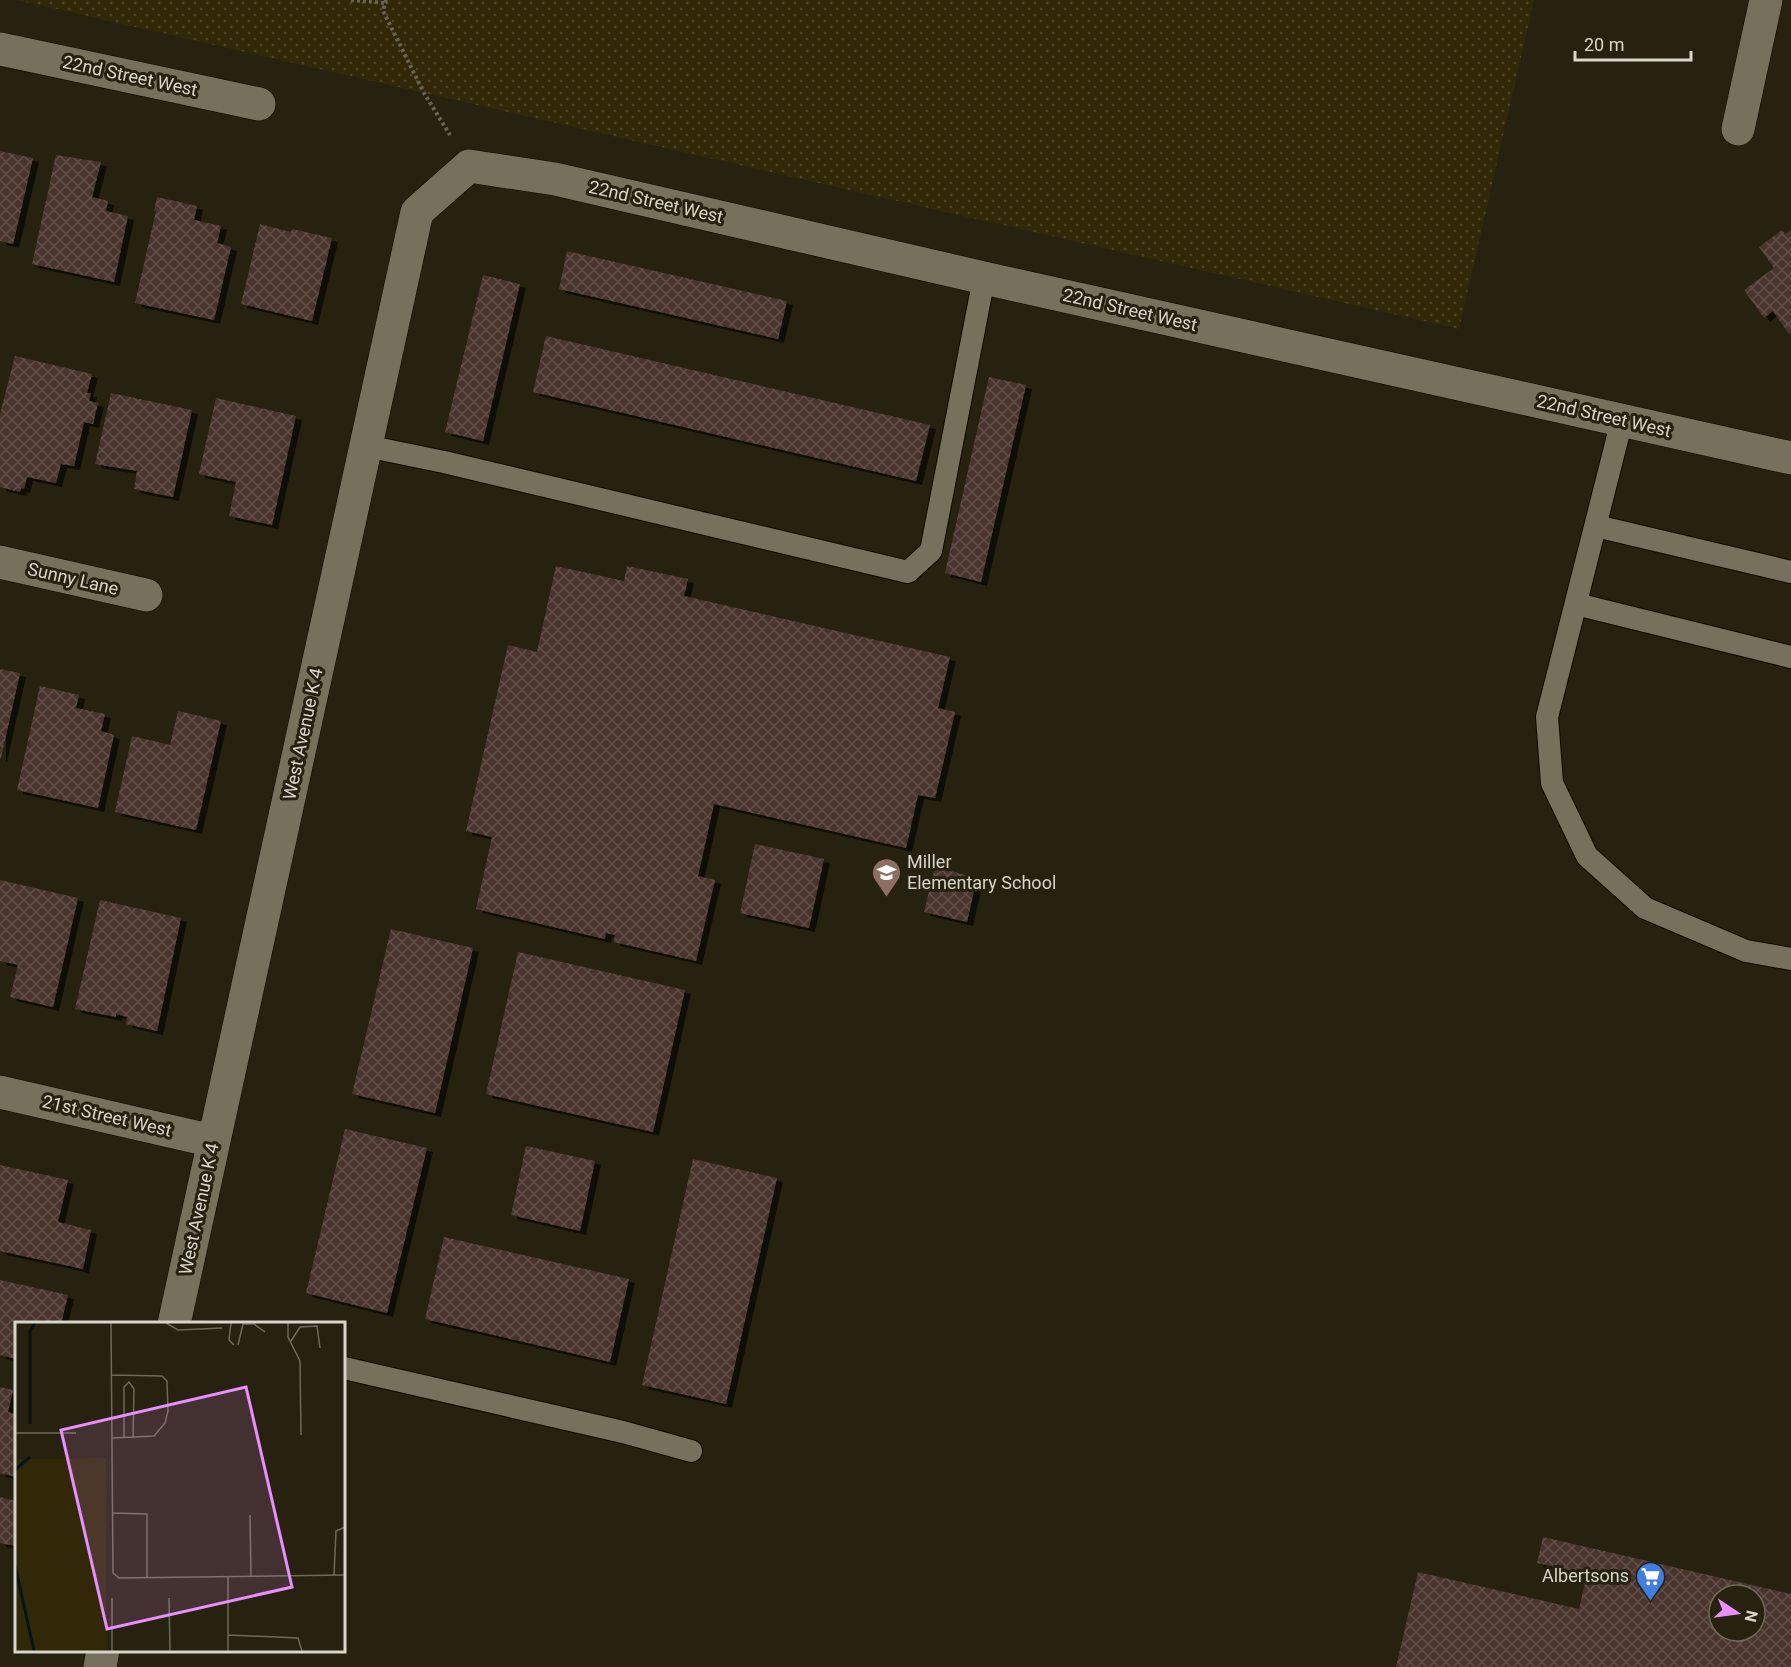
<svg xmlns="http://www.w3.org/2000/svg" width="1791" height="1667" font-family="Roboto,sans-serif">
<defs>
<pattern id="sand-dots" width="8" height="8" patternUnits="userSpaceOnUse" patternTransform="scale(1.5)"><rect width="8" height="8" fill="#312807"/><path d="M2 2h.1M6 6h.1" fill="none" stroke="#4e462a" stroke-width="1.8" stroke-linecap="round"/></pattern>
<pattern id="building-cross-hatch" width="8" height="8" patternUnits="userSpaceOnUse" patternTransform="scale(1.5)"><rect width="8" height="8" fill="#48342d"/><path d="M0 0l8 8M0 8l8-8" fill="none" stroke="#62504a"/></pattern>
<filter id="shadow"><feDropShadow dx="6" dy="4" stdDeviation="0" flood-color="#0009"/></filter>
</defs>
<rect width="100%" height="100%" fill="#26220f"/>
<!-- sand -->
<path fill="url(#sand-dots)" d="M17 0H1534L1459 329Z"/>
<!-- building -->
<path fill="url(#building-cross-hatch)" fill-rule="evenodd" filter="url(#shadow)" d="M0 151 33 158 13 244 0 241Z
M56 155 101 162 92 197 108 201 106 211 128 216 114 282 32 264Z
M157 197 197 206 194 220 221 226 217 243 231 247 214 320 135 303 156 211H154Z
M260 224 291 232 292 229 332 238 312 321 241 304Z
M1782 230 1785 234 1791 230V332L1789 334 1773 311 1764 318 1744 290 1774 268 1759 247Z
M567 251 787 301 778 339 559 289Z
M483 275 520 284 483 441 445 432Z
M546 336 930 425 916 481 533 392Z
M15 356 92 374 87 393H91L89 401 98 403 93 424 84 422 74 466 61 464 56 483 27 477 24 489 21 488 20 492 0 487V414Z
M989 377 1026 385 981 582 945 573Z
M111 393 192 410 173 497 134 489 137 471 95 464Z
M216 398 296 416 272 525 229 516 236 482 199 474Z
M556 566 624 581 627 566 688 579 684 596 950 657 938 708 955 712 935 798 918 795 906 848 714 804 698 876 715 880 696 961 614 942 615 935 606 933 605 939 476 909 492 837 466 831 508 645 537 652Z
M0 669 20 673 1 758H0Z
M40 686 79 695 76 708 105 714 101 731 114 735 98 808 17 790Z
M178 711 221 721 196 830 115 812 132 736 170 745Z
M755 844 824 859 809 928 740 913Z
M935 867 977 878 967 922 924 912Z
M0 880 78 898 53 1007 10 997 18 965 0 961Z
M100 900 181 918 157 1031 126 1024 127 1017 116 1014V1017L75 1009Z
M391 929 473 948 435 1113 352 1094Z
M518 952 685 990 653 1132 486 1094Z
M345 1129 427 1148 387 1313 306 1293Z
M526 1146 595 1161 580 1231 511 1215Z
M693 1159 777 1178 726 1404 642 1385Z
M0 1165 68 1180 58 1222 91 1230 83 1269 0 1251Z
M444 1237 629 1279 610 1362 425 1319Z
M0 1280 68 1295 61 1324H16V1359L0 1355Z
M0 1387 13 1390 8 1412 16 1414V1477L0 1473Z
M0 1497 16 1501V1546L0 1543Z
M1543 1537 1791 1594V1667H1396L1418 1572 1579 1609 1587 1574 1537 1563ZM1719 1595H1755V1631H1719Z"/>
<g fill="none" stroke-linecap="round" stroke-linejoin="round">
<defs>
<path id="service" d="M1622 420 1547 717 1552 783 1587 856 1645 908 1746 951 1791 959
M366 446 444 462 908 572 931 551 984 278
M1596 526 1791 572
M1576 604 1791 657
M344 1368 623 1432 691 1451"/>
<path id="minor" d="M0 49 259 104
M1738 129 1766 0
M0 562 146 595
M0 1092 213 1141
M174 1324 417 212 469 166 555 179 984 278 1791 458
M100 1667 103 1650"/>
</defs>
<!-- service casing -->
<use href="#service" stroke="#0f0b00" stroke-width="24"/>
<!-- minor casing -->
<use href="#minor" stroke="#0f0b00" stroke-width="34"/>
<!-- path -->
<path stroke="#686454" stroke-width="4" stroke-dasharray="3 3" stroke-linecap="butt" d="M351 0 385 3
M386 0 383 11 424 93 450 135"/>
<!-- service -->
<use href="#service" stroke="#76715c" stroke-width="22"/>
<!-- minor -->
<use href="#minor" stroke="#76715c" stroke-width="33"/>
</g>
<!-- icons -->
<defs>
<symbol id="school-pin" viewBox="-11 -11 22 30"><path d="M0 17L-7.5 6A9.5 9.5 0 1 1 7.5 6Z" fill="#8d6e63" stroke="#26220f"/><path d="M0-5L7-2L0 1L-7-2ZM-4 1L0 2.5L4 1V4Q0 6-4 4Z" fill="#fff"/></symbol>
<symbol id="supermarket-pin" viewBox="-11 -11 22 30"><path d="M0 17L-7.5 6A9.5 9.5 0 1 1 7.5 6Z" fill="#3f7fe0" stroke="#26220f"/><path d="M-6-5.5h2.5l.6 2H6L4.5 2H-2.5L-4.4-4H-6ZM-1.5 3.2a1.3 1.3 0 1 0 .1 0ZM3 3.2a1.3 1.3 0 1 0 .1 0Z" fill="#fff"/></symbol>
</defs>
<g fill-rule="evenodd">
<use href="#school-pin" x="870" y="856" width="33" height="45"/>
<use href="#supermarket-pin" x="1634" y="1560" width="33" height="45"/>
</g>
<g text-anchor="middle" stroke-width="6" stroke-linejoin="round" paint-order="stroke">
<!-- street labels -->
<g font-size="18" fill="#d8d5ca" stroke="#26220f">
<text transform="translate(130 76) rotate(12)" y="6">22nd Street West</text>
<text transform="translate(656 202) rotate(13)" y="6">22nd Street West</text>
<text transform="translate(1130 310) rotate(13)" y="6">22nd Street West</text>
<text transform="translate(1604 416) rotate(13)" y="6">22nd Street West</text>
<text transform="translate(73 579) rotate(13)" y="6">Sunny Lane</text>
<text transform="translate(303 734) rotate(-78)" y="6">West Avenue K 4</text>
<text transform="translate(107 1116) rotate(13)" y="6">21st Street West</text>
<text transform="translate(199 1209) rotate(-78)" y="6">West Avenue K 4</text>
</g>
<!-- poi labels -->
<g font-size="18" fill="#d8d5ca" stroke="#26220f" text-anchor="start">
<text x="907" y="868">Miller<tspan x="907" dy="21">Elementary School</tspan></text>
<text x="1629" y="1582" text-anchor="end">Albertsons</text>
</g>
</g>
<!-- overview -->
<g transform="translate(15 1322)">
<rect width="330" height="330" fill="#26220f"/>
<path d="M91 136V329H0V137Z" fill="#312807"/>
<path fill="none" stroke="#061319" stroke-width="3" d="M15 102V9L20 1M0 148 15 135M0 243 19 329"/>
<path fill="none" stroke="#6d6a5a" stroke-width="1.5" d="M96 1 98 251 104 256 330 253M151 1 163 8 207 6M216 1 214 18 219 23M273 1V15L285 39 286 113M276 19 285 5 302 4 305 26M223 23 228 2H239L250 10M96 53 147 54 152 59 153 89 150 101 139 114 97 116M0 111H61M109 116V65L114 60 119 67 118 116M97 191 132 192V255M235 193 236 254M319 253 321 209 330 205M97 276V329M154 276 155 329M213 313 283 316 287 329M213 329V254"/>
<path fill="#e88eff" fill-opacity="0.15" stroke="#e88eff" stroke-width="3" d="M231 65 277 265 92 307 46 108Z"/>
<rect width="330" height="330" fill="none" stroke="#d8d5ca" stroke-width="3"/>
</g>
<!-- north arrow -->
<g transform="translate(1737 1613) rotate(103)"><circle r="28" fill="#26220f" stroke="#6d6a5a" stroke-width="1.5"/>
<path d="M0-4.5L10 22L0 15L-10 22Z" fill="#e88eff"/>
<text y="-9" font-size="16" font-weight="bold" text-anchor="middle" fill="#d8d5ca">N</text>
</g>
<!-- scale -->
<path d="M1575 51v9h116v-9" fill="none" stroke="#d8d5ca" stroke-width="3"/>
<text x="1584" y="51" font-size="18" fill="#d8d5ca" stroke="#26220f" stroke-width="4.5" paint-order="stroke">20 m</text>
</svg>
